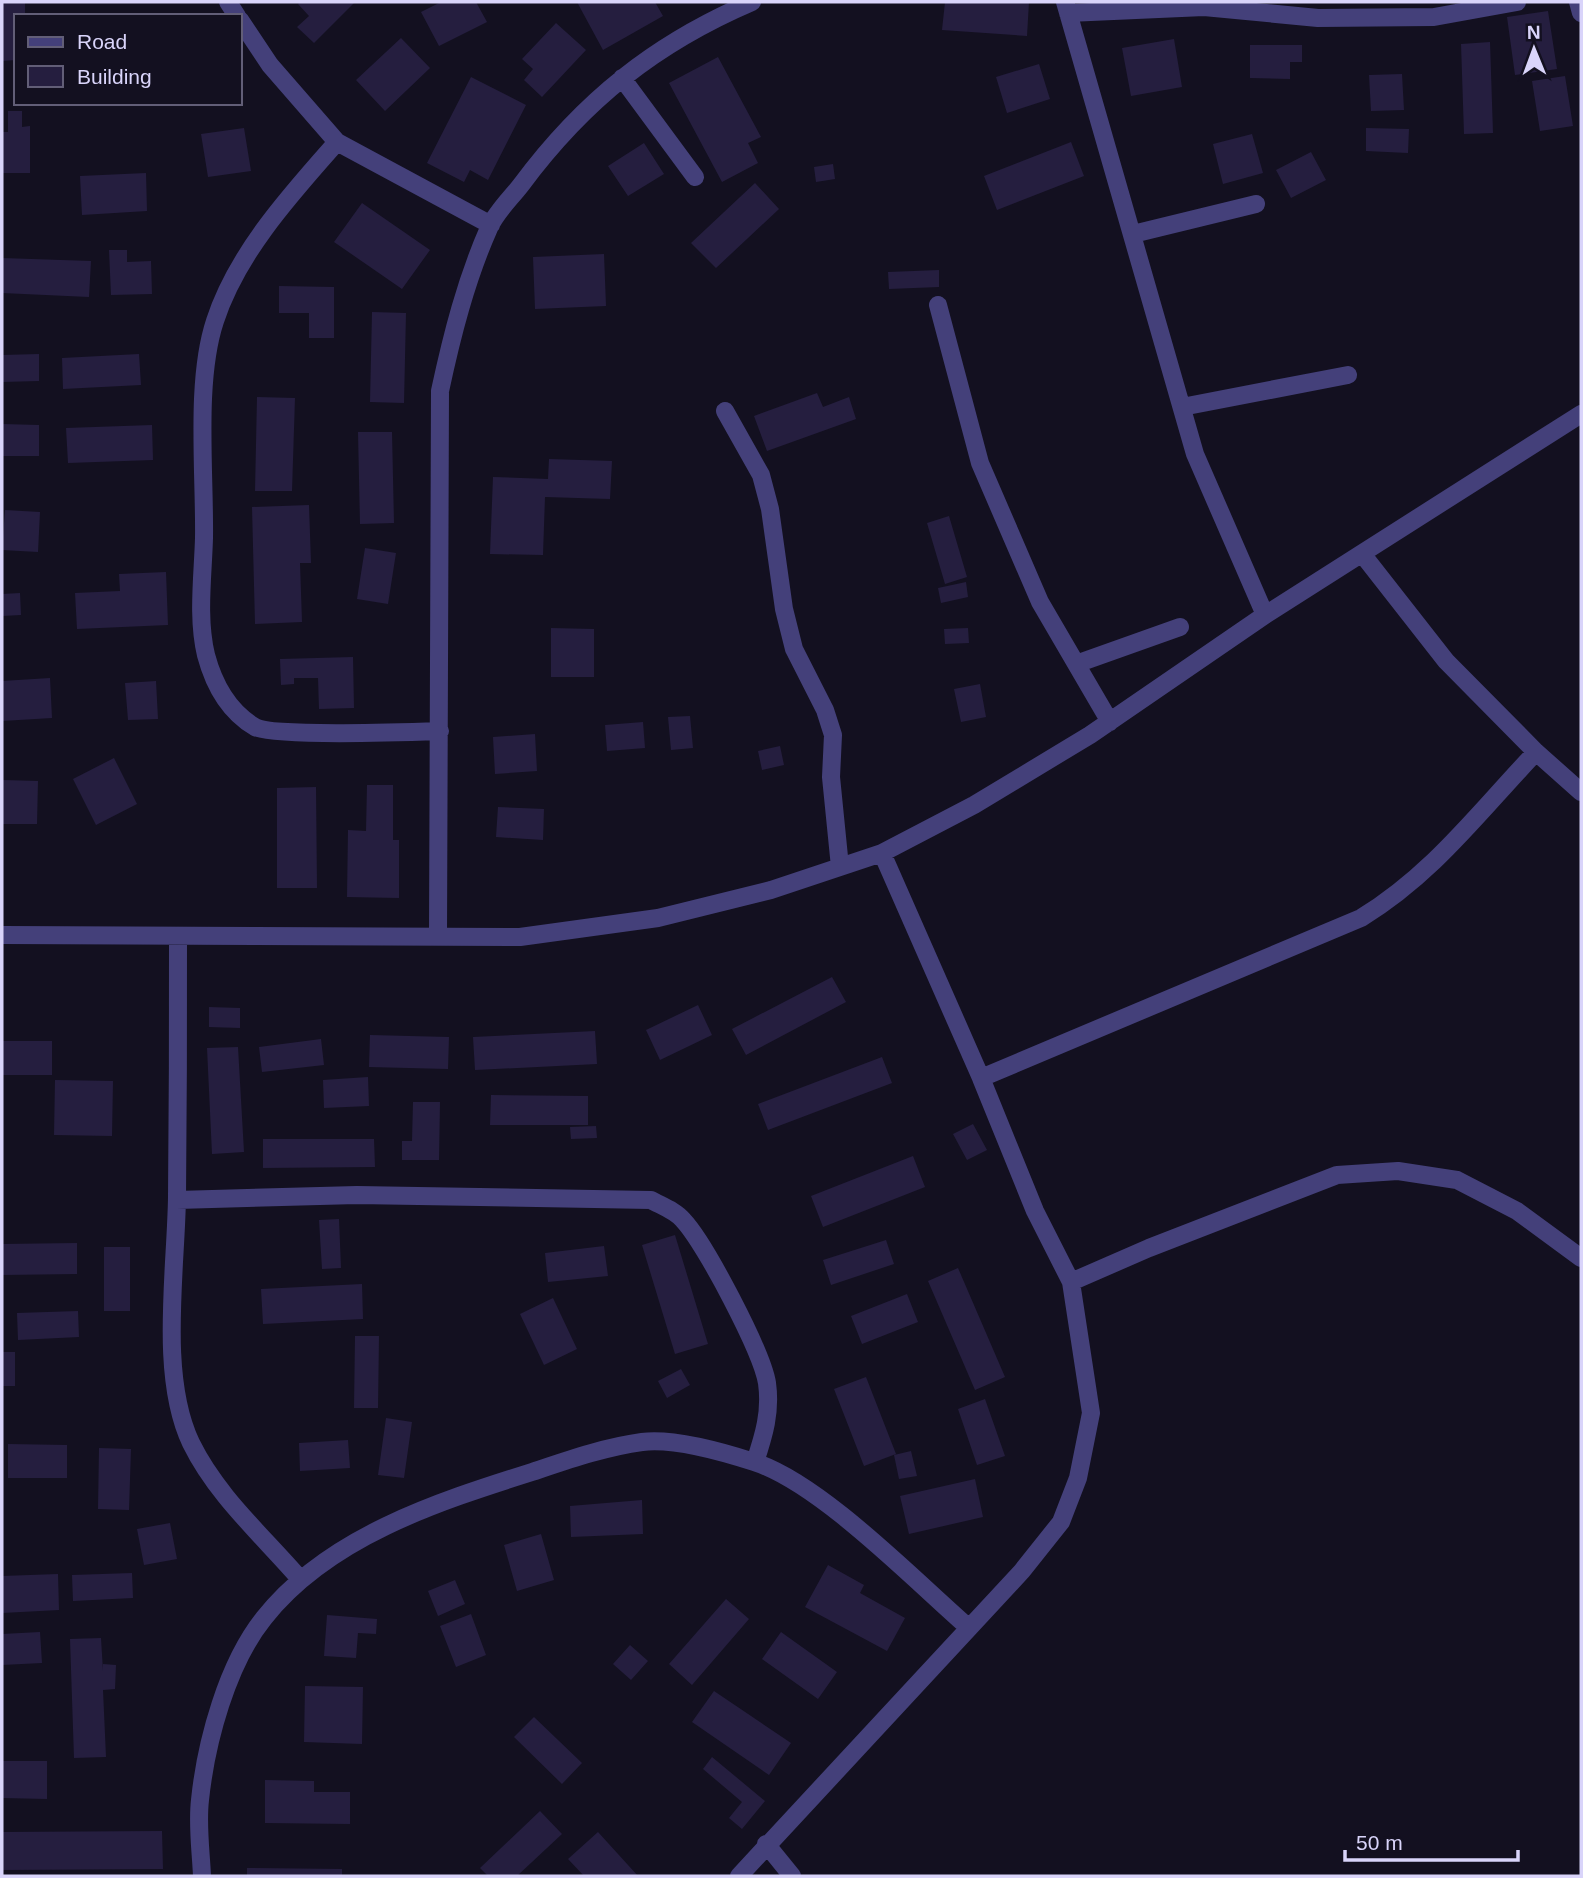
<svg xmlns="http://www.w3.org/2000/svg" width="1583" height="1878" font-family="Arial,sans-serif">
<rect width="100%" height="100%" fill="#131020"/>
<!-- building -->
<path fill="#251e3f" d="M2 2H25V16H16V60L2 61Z
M300 2H355L314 43 297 27 309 16 298 4Z
M441 2H476L487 22 439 46 421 12Z
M577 2H655L663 16 603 50Z
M945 2H1029L1027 36 942 30Z
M1548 11 1557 69 1515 75 1507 17Z
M556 23 586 50 542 97 524 80 533 69 522 59Z
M401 38 430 68 385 111 356 80Z
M1174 39 1182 87 1131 96 1122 48Z
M1490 42 1493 133 1464 134 1461 44Z
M1250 45H1302V62H1290V79L1250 78Z
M718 57 761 137 748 143 758 163 722 182 669 83Z
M1039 64 1050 99 1007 113 996 77Z
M1402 74 1404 110 1371 111 1369 75Z
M1565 76 1573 126 1540 131 1532 81Z
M471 77 526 105 488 180 470 170 464 182 427 163Z
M8 111H22V127L30 126V173H2V132H8Z
M244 128 251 171 208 177 201 134Z
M1366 128 1409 129 1408 153 1366 151Z
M1252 134 1263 173 1223 184 1213 144Z
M1071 142 1084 176 997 210 984 176Z
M644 143 664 174 628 196 608 166Z
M1311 152 1326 180 1291 198 1276 170Z
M833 164 835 179 816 182 814 167Z
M146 173 147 211 82 215 80 176Z
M755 183 779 209 716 268 691 243Z
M362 203 430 250 402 289 334 242Z
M109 250H127V262L151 261 152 294 111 295Z
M604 254 606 306 535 309 533 257Z
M2 258 91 261 89 297 2 293Z
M939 270V287L889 289 888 272Z
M279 286 334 287V338H309V313H279Z
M372 312 406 313 404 403 370 402Z
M39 354V381L2 382V355Z
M139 354 141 385 63 389 62 358Z
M817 393 823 407 849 397 856 419 767 451 754 416Z
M257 397 295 398 292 491H255Z
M2 424 39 425V456H2Z
M152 425 153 460 68 463 66 428Z
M358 432H392L394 523 360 524Z
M549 459 612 461 610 499 545 497 543 555 490 554 493 477 548 479Z
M309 505 311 563H300L302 622 255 624 252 507Z
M5 510 40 512 38 552 2 550Z
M949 516 967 577 945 584 927 523Z
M365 548 396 553 388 604 357 599Z
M166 572 168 625 77 629 75 593 120 591 119 574Z
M966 582 968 597 941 603 938 588Z
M20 593 21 615 2 616V594Z
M551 628 594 629V677H551Z
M968 628 969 643 945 644 944 629Z
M353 657 354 708 319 709 318 678H294V684L281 685 280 659Z
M50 678 52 718 2 721V681Z
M156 681 158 719 128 720 125 683Z
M980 684 986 717 961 722 954 689Z
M690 716 693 748 671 750 668 717Z
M643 722 645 748 607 751 605 725Z
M535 734 537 771 495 774 493 737Z
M780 746 784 765 762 770 758 751Z
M114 758 137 804 96 825 73 779Z
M3 780 38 781 37 824H2Z
M367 785H393V840H399V898L347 897 348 830 366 831Z
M316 787 317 888H277V788Z
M498 807 544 809 543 840 496 837Z
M832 977 846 1002 746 1055 732 1029Z
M698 1005 712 1035 660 1060 646 1030Z
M209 1007 240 1008V1028L209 1027Z
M595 1031 597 1064 475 1070 473 1037Z
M370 1035 449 1037 448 1069 369 1067Z
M321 1039 324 1065 262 1072 259 1047Z
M2 1041H52V1075H2Z
M238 1047 244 1152 212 1154 207 1048Z
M882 1057 892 1083 768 1130 758 1104Z
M368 1077 369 1106 324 1108 323 1080Z
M55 1080 113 1081 112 1136 54 1135Z
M491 1095 588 1096V1125H490Z
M413 1102H440L439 1160H402V1141H412Z
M973 1124 987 1150 967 1160 953 1134Z
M596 1126 597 1138 571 1139 570 1127Z
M263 1139H374L375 1167 263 1168Z
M913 1156 925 1187 823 1227 811 1196Z
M339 1219 341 1268 322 1269 319 1220Z
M675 1235 708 1344 675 1354 642 1245Z
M886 1240 894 1264 831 1285 823 1260Z
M77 1243V1274L2 1275V1244Z
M604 1246 608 1276 548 1282 545 1253Z
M104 1247H130V1311H104Z
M958 1268 1005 1377 975 1390 928 1281Z
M362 1284 363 1319 263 1324 261 1289Z
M907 1294 918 1322 862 1344 851 1316Z
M553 1298 577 1349 544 1365 520 1314Z
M78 1311 79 1337 18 1340 17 1313Z
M355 1336H379L378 1408H354Z
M2 1352H15V1386H2Z
M681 1369 690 1385 667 1398 658 1381Z
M866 1377 896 1454 864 1466 834 1389Z
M985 1399 1005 1456 977 1465 958 1409Z
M386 1418 412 1422 404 1478 378 1475Z
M348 1440 350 1468 300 1471 299 1443Z
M8 1444 67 1445V1478H8Z
M99 1448 131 1449 129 1510 98 1509Z
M911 1451 917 1476 899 1479 894 1455Z
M975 1479 983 1517 909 1534 900 1496Z
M642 1500 643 1534 571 1537 570 1506Z
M170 1523 177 1559 144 1565 137 1529Z
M541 1534 554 1580 517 1591 504 1545Z
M828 1565 864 1585 860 1593 905 1618 887 1651 805 1607Z
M132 1573 133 1598 73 1601 72 1575Z
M58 1574 59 1610 2 1613V1576Z
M455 1580 465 1604 438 1616 428 1591Z
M726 1599 749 1619 692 1685 669 1664Z
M471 1614 486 1655 456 1667 440 1626Z
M327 1615 377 1619 376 1634 358 1633 356 1658 324 1656Z
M40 1632 42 1663 2 1665V1634Z
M781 1632 837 1672 818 1699 762 1659Z
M101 1638 103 1671V1664L116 1665 115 1689 103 1690 106 1757 74 1758 70 1639Z
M630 1645 648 1661 631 1680 613 1664Z
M305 1686 363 1687 362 1744 304 1742Z
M714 1691 791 1743 769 1775 692 1722Z
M534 1717 582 1763 562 1784 514 1737Z
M712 1757 765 1801 742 1829 729 1818 742 1802 703 1769Z
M2 1761H47V1799L2 1798Z
M265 1780 314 1781V1792H350V1824L265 1823Z
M540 1811 562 1834 517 1876H488L480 1868Z
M162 1831 163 1869 2 1870V1832Z
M598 1832 638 1876H584L568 1859Z
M247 1868 342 1869V1876H247Z"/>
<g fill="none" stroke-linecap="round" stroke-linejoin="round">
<!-- street -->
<path stroke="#44407a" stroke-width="18" d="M228 2 237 16
M1065 2 1195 454 1265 615
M1578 2 1581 13
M1068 13 1204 7 1318 18 1434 17 1517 2
M240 20 270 65 337 142 491 225
M622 78 695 177
M337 142C291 194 237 253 215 321 195 381 205 473 204 538 203 575 197 618 206 655 214 685 228 711 255 727 271 737 412 732 440 731
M1133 234 1256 204
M938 305 980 463 1040 602 1110 722
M1182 407 1348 375
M725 411 761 475 770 509 784 609 794 649 825 710 833 735 831 777 840 867
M1363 555 1446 661 1536 752 1581 792
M1076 664 1180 627
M2 935 520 937 658 918 771 890 882 853 974 805 1090 735 1265 615 1581 414
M438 936 440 391C452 335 466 280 489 228 496 212 511 198 521 185 584 100 656 43 752 2
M178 938C178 1024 178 1111 177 1197 176 1271 159 1376 191 1443 217 1496 262 1535 300 1579
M981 1078 1361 918C1433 874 1478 813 1536 752
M177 1200 357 1195 651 1200C662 1206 676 1211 683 1220 705 1243 762 1352 767 1383 771 1412 764 1435 755 1462
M1071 1282 1149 1248 1337 1175 1398 1171 1457 1180 1517 1211 1581 1258
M766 1844 792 1876
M202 1876C201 1852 197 1825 200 1800 206 1742 227 1664 264 1618 328 1537 437 1502 532 1472 568 1460 605 1447 642 1442 673 1438 723 1452 754 1462 820 1483 913 1579 968 1627
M739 1876 1022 1571 1061 1522 1078 1478 1091 1413 1071 1282 1035 1211 981 1078 882 853"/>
</g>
<!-- border -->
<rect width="1583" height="1878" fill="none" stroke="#d9d4fa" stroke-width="7"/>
<!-- legend -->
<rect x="14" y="14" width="228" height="91" fill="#131020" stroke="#625e77" stroke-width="2"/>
<rect x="28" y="37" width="35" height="10" fill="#44407a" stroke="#625e77" stroke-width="2"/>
<text x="77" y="49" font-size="21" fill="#d9d4fa">Road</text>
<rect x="28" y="66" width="35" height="21" fill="#251e3f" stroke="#625e77" stroke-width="2"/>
<text x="77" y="84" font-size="21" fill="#d9d4fa">Building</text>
<!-- north arrow -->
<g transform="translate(1534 49) rotate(359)" stroke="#131020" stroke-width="5" paint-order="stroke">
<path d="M0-5L12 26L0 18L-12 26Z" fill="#d9d4fa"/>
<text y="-10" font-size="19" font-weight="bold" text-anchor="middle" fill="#d9d4fa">N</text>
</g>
<!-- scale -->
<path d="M1345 1850v10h173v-10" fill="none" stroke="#d9d4fa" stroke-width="3.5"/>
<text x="1356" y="1850" font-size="21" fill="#d9d4fa" stroke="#131020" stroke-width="5" paint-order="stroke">50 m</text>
</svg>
